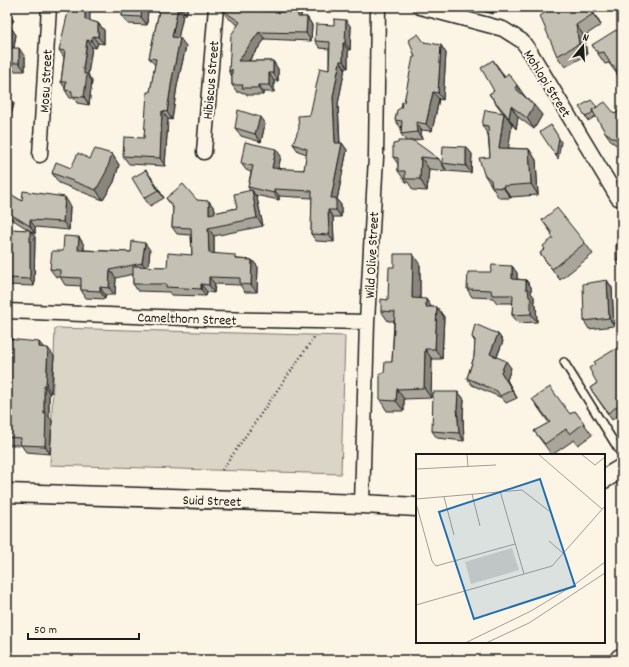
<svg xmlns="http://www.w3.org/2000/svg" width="629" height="667" font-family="Dekko,sans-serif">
<rect width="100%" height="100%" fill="#fcf5e5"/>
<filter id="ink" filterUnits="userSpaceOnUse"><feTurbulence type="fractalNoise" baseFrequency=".025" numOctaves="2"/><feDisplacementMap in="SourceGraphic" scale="8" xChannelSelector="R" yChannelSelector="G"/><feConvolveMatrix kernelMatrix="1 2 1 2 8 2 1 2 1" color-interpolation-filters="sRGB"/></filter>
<g filter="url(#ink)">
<!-- green -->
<path fill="#dbd5c8" stroke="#7c7872" d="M55 328 345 336 341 474 50 465Z"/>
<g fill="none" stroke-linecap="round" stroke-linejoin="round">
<defs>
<path id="service" d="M564 362 622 455"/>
<path id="minor" d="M420 7 503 29 522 41 531 53 618 198
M204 152 216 7
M40 155 49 7
M7 311 210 319 367 322
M362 504 367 322 376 157 378 7"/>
<path id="tertiary" d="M604 479 622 468
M7 493 362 504 417 507"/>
<path id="motorway" d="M621 660H622"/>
</defs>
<!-- service casing -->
<use href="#service" stroke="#1c1c1c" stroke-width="10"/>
<!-- minor casing -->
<use href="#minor" stroke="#1c1c1c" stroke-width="17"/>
<!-- tertiary casing -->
<use href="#tertiary" stroke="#1c1c1c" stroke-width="21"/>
<!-- motorway casing -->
<use href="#motorway" stroke="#1c1c1c" stroke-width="25"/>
<!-- path -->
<path stroke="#1c1c1c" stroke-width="2.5" stroke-dasharray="1 3" stroke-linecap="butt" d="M222 470 315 336"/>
<!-- service -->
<use href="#service" stroke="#fcf5e5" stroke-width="7"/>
<!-- minor -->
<use href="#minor" stroke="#fcf5e5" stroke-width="14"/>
<!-- tertiary -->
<use href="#tertiary" stroke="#fcf5e5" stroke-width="18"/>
<!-- motorway -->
<use href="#motorway" stroke="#fcf5e5" stroke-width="22"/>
</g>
<!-- wall -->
<path fill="#a9a59a" stroke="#1c1c1c" d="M123 7H148L147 25 128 24 122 16Z
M160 7H188L186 15H183L178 38 186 46 177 86 172 120 168 119 165 166 129 164 123 156 144 138 150 92 155 65 149 58Z
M234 7H260L257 11 301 13V17H307L312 25 311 41 265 39 249 61H273L278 69V81H274V92H263V95H247L246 93 237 92 232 85V76L229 72 238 25 227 17 222 10H232Z
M468 7H499L498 10 494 9 493 14Z
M543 7H590L601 25 584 36 587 55 565 67 557 56 546 12Z
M7 11 14 21 9 26H10L16 35 14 48 25 57V71H13L8 89 10 93V97L14 104 7 130Z
M90 21 98 23 104 30V44L98 43 96 48 92 47 88 74 89 76V77L92 81 89 105 77 103 74 98H70L65 90V88L61 82 64 57 59 50Z
M351 27 350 50H348V68H345L338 104 340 143H342L347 150 337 200 341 205V217H333L334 242 316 241 311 234 312 198 279 196V200L255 195 257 198 263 226 214 236V254L238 259 252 260 258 267 257 292H245L240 285 215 284 214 293 207 292 206 296 171 295 169 292 138 291 133 284V274L116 278 115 295H105V299L86 298 81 290V286L65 285 60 277H56L50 269 63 251 79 237 84 245V250L131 252 150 250 148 267H167L192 255 191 235 177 234 172 227 173 208 166 198 197 200 215 209V213L237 208 250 191 248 187 251 172 246 170 241 163 281 156 278 169 304 170 307 154 298 151 293 144 310 115 329 70V49L320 48 315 41Z
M618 32 620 77H619L609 63 605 64 592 45Z
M424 42 446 53 443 100 439 99 432 131 421 130 422 139 409 141 439 159 446 171 429 169 427 191 413 190 408 182H406L398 171V164L393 157 406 141 401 134V128L395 120 404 102 415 57Z
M501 71 504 77 524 95 542 115 534 129 518 117 516 129 510 121 512 124 508 148 529 149 536 160 538 195 511 197V198H499L484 174 490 157 488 135 482 125 503 113 489 94 494 91Z
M597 107 615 114 622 108V149L612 142 605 132 596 116 588 121 586 117Z
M265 124 261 142 241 136 235 128Z
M466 147 472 154 471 173 447 171 442 163Z
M112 154 119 165 114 182 103 200 59 183 52 173 71 168 90 159Z
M151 177 164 198 150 206 144 198Z
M7 192 22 201 70 205 69 230 35 227V234L31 231 35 237 34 286 7 285V229L29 230 7 216Z
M542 220 585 243 593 254 560 280 540 253 545 249 553 238 552 234Z
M622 245V268H621L616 261Z
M420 265V299L431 307H437L444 317 442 359H432L431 398 404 399V411H387L380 400 384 373 392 362 394 321H388L381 311 388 300 394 267Z
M512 266 517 273V279L526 280 531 287V293L534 297V302L536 305 537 322 518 323 512 315 513 303H497L493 298 472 297 467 289 491 272Z
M607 280 612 288 614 326 589 329 584 321Z
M7 323 11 329V339L44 348 54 356 51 393H49V417L52 420 50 454 26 452 21 445H7Z
M498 334 503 341 497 357 511 368 507 380 517 398 506 403 502 398 472 385 467 378 474 357 475 342 472 337Z
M622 345V413L612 420 590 388 597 383Z
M458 392 464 399 463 416 464 441 437 438 432 431Z
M532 399 570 414 575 411 592 435 578 445 574 440 552 455 534 431 549 423Z"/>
<!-- shaded-wall -->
<path fill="#89867d" stroke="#1c1c1c" d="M85 7H90V27L85 19Z
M142 7H148L147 25 141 17Z
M178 7 183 15 177 44 172 37Z
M181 7H188L186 15 181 8Z
M249 7H260L252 18 247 10Z
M295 7H296L301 13V17L303 25 295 13Z
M488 7H493L494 9 493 14Z
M589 7H590L601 25 593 14Z
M7 12 14 21 7 28Z
M307 17 312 25 311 41 306 33Z
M346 20 351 27 350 50 345 43Z
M98 23 104 30V44L98 37Z
M576 25 584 36 587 55 579 44Z
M10 26 16 35 12 57 7 50V42Z
M259 32 265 39 243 68 238 61Z
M93 36 98 43 96 48 91 41Z
M180 38 186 46 177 86 172 120 167 112 172 79Z
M87 40 92 47 88 74 89 76V77L92 81 89 105 84 97 83 69Z
M343 43 348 50V68L343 61Z
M441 45 446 53 443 100 438 93Z
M19 48 25 57V71L19 63Z
M493 60 501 71 511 88 504 78Z
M273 61 278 69V81L273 73Z
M340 61 345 68 338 104 340 150 335 143 333 97Z
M7 63 13 71 8 89 10 93V97L14 104 7 130Z
M232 69 235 80 229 72Z
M269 73 274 81V92L269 85Z
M258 85 263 92V95L258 88Z
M517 85 524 95 523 98 515 88Z
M433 92 439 99 432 131 426 124Z
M534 105 542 115 534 129 527 118Z
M511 106 518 117 516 129 509 118Z
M162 111 168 119 165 166 160 158Z
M504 113 512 124 507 159 499 148Z
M260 117 265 124 261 142 255 134Z
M416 122 421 130 422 139 417 132Z
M551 125 561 142 558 159 556 156Z
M342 143 347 150 337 200 341 205V217L336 210 331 198Z
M466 147 472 154 471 173 466 166Z
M276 149 281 156 277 175 272 168Z
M529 149 536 160 538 195 531 184Z
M112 154 119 165 114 182 103 200 96 190Z
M421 157 429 169 427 191 420 179Z
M146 170 151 177 164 198 158 190Z
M503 186 511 197V198L503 188Z
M274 189 279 196V200L274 193Z
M252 190 257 198 263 226 257 218Z
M65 197 70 205 69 230 63 222Z
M209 201 215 209 214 222 209 214Z
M328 210 333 217 334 242 329 235Z
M30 220 35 227V234L30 226Z
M208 228 214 236V261L209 253Z
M30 230 35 237 34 286 30 279Z
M79 237 84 245 83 258 78 250Z
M145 243 150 250 148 270 142 263Z
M413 254 420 265V308L412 298Z
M252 260 258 267 257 292 251 285Z
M512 266 517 273V287L512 279Z
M110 270 116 278 115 295 109 288Z
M209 277 215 284 214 293 209 285Z
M526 280 531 287V293L534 297V302L536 305 537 322 531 314 529 297 526 289Z
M607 280 612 288 614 326 609 318Z
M201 284 207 292 206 296 201 289Z
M100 287 105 295V299L100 291Z
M426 299 433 309 426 307Z
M437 307 444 317 442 359 435 349Z
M7 323 11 329 10 346 7 342Z
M498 334 503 341 495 361 490 354Z
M39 342 45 349 39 347Z
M48 348 54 356 51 393 46 385Z
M425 349 432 359 431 398 424 388Z
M506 361 511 368 507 380 517 398 512 390 501 372Z
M44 385 49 393V417L52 420 50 454 45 446 44 413Z
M397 389 404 399V411L396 401Z
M458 392 464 399 463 416 464 441 459 433 457 408Z"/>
<!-- building -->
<path fill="#c4c0b3" stroke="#1c1c1c" d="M68 7H85V19L98 23V37L93 36 91 41 87 40 83 69H84V74H87L84 97 72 96V91L65 90 66 82H61L65 51 59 50 68 12Z
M123 7H142L141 17 122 16Z
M160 7H181V8L178 7 172 37 180 38 172 79 167 112 162 111 160 158 123 156 124 137 144 138 147 92H150L156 59 149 58Z
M234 7H249L247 10 283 12V7H295V13H298V17H307L306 33 259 32 238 61H273V73H269V85H258V88H242L243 85H232V69L229 72 231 35 240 22 222 10H232Z
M543 7H589L593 14 576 25 579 44 557 56 540 16 546 12Z
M334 19 346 20 345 43H343V61H340L333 97 335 143H342L331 198H336V210H328L329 235 311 234 312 191 274 189V193L248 187 253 166 241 163 245 142 276 149 272 168 304 170 307 149 293 144 299 128 298 116 310 115 320 68 329 70 330 42 315 41 316 24 334 25Z
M7 25 10 26 7 42Z
M622 29V80L614 66 612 67 604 52 598 53 592 45 616 30 618 32Z
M418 34 424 42 441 45 438 93 433 92 426 124 416 122 417 132 401 134 402 121 395 120 397 110 401 108 402 102H404L413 57H415L409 40Z
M7 48H19V63H7Z
M493 60 504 78 508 73 517 85 515 88 534 105 527 118 511 106 509 118 489 94 494 91 481 68Z
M591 100 597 107 592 110 593 112 586 117 579 107Z
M605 102 615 114 622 108V138L620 135 615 139 605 132 592 110Z
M238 110 260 117 255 134 235 128Z
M485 110 504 113 499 148 529 149 531 184 503 186V188L492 187 491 180 484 174 479 158 490 157 488 126 482 125Z
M551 125 559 138 556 156 540 132Z
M398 141H414L439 159 421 157 420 179H405V171H398V158L393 157V144L398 143Z
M443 146 466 147V166L442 163Z
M95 149 112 154 106 172 96 190 52 173 56 162 71 168 78 153 90 159Z
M146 170 158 190 144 198 132 178Z
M183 184 197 200 209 201V214L237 208 234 194 252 190 257 218 208 228 209 253 235 255V259L252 260 251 285 240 284V278L209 277V285L201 284V289L166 287V284H133V266L167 267 168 253 192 255 191 228 172 227 173 207 166 198Z
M23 191 65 197 63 222 30 220V226L7 212V192L22 201Z
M557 208 585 243 552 269 540 253 545 249 543 246 553 238 551 235 552 233 542 220Z
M7 229 30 230V279L7 278Z
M64 236 79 237 78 250 131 252 132 241 145 243 142 263 110 270 109 288 100 287V291L81 290V278L60 277V270L50 269 52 251H63Z
M616 245H622V261H616Z
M394 254H413L412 298 426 299V307H437L435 349H425L424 388 397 389 396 401 380 400V373H384L385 362H392L395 312 381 311V299L388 300 389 267H394Z
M492 265 512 266V279L526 280V289H528L529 297 531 298V314L512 315 513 295H492L491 290 467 289 468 272H491Z
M607 280 609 318 584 321 583 284Z
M475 324 498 334 490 354 506 361 501 372 512 390 500 396 497 391 467 378 474 357 475 340 472 337Z
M7 339 39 342V347L48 348 46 385H44V413H46L45 446 20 445 21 438 7 437Z
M622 345V403L608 413 590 388 597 383 589 368 595 364 594 362Z
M550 387 570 414 575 411 584 423 570 434 566 429 545 444 534 431 550 422 532 399Z
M433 392H458L457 408 459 433 432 431Z"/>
</g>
<g text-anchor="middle" stroke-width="4" stroke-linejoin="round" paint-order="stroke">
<!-- street labels -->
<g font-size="14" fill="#1c1c1c" stroke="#fcf5e5">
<text transform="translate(210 80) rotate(-85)" y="5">Hibiscus Street</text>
<text transform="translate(45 81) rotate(-87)" y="5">Mosu Street</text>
<text transform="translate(548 83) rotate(58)" y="5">Mohlopi Street</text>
<text transform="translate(371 255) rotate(-87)" y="5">Wild Olive Street</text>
<text transform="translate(187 318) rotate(2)" y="5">Camelthorn Street</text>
<text transform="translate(212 500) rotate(2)" y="5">Suid Street</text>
</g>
</g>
<!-- overview -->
<g transform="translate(416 454)">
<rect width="189" height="189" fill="#fcf5e5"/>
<path d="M96 94 103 116 55 130 49 108Z" fill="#dbd5c8"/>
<path fill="none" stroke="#a29e95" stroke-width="1" d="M51 0 52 13M122 0 186 55M165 0 179 11 189 3M0 15 80 11M84 37 108 120M56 40 64 72M28 43 38 81M0 45 106 36 133 57M0 49 16 107 20 112 99 90M133 87 148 100M0 151 136 112 189 52M49 189 115 157 158 131 189 108M70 189 113 169 189 119"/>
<path fill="#1f6fb2" fill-opacity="0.15" stroke="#1f6fb2" stroke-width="2" d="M124 25 159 132 58 165 23 58Z"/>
<rect width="189" height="189" fill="none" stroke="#1c1c1c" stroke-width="2"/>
</g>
<!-- margin -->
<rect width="629" height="667" fill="none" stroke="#fcf5e5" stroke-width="24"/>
<rect x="12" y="12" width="605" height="643" fill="none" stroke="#1c1c1c" stroke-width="1.5" filter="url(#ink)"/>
<!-- north arrow -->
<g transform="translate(583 46) rotate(18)" stroke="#fcf5e5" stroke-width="3" paint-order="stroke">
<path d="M0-3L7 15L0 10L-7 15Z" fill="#1c1c1c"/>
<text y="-6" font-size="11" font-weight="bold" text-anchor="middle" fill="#1c1c1c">N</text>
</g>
<!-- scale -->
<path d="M28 633v6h111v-6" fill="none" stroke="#1c1c1c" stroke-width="2"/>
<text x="34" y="633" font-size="12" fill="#1c1c1c" stroke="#fcf5e5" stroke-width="3" paint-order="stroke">50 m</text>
</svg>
